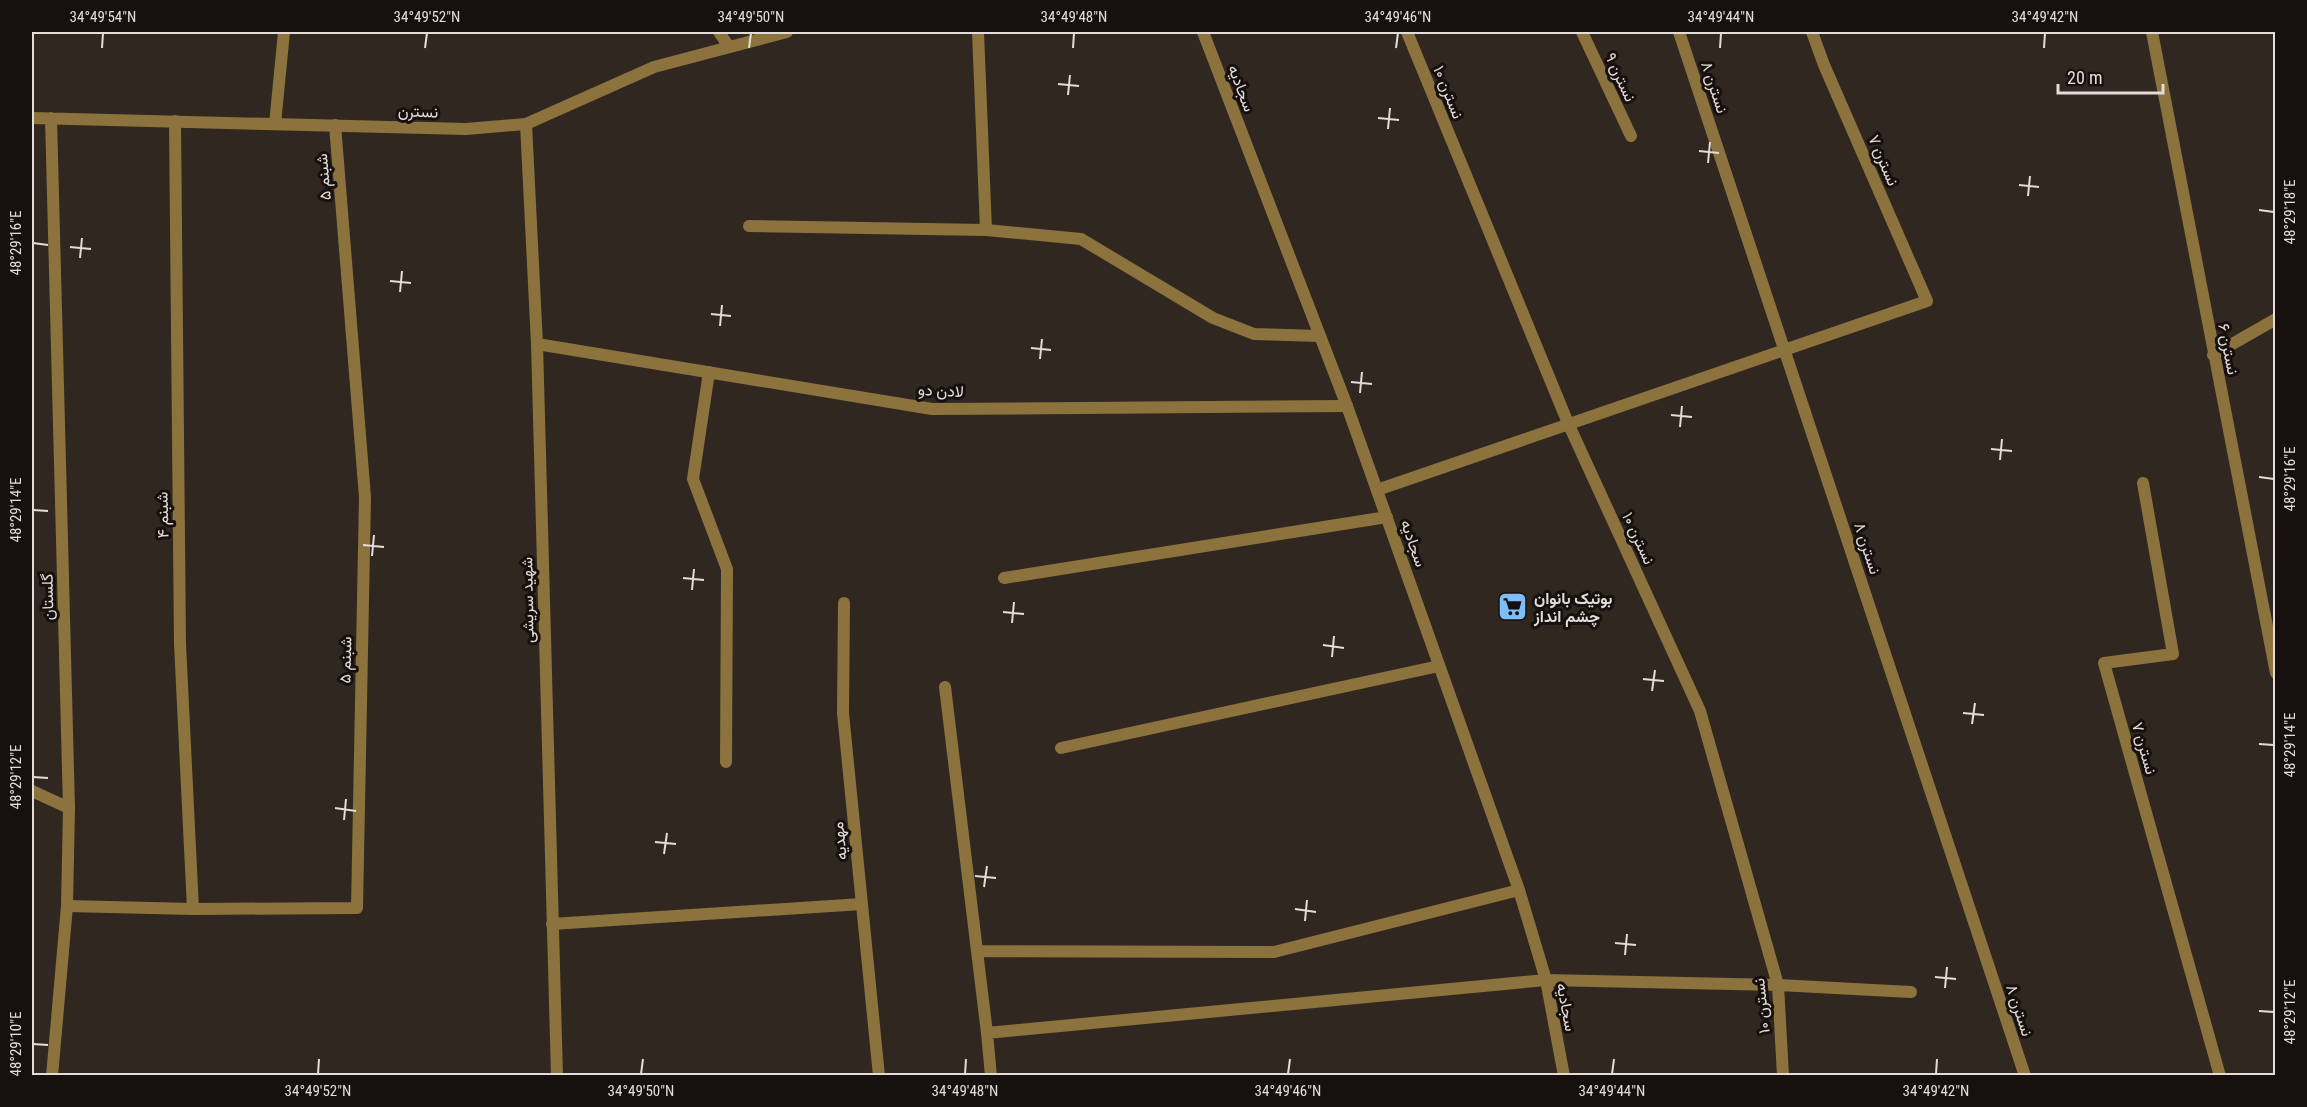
<svg xmlns="http://www.w3.org/2000/svg" width="2307" height="1107" font-family="'Roboto Condensed',Vazirmatn,sans-serif">
<rect width="100%" height="100%" fill="#312721"/>
<g fill="none" stroke-linecap="round" stroke-linejoin="round">
<!-- minor -->
<path stroke="#8c723c" stroke-width="12" d="M719 32 729 47
M1407 32 1568 423 1700 711 1778 985 1783 1076
M1582 32 1631 136
M1679 32 2025 1076
M2152 32 2276 673
M175 121 180 644 193 909
M275 124 284 32
M526 124 537 344 557 1076
M749 226 986 230 978 32
M986 230 1081 239 1213 318 1254 334 1320 336
M537 344 932 409 1347 406
M2213 355 2276 319
M709 372 693 479 727 569 726 762
M2143 483 2173 654 2104 663 2220 1076
M1377 490 1927 301 1824 65 1812 32
M1004 578 1387 517
M844 603 843 713 879 1076
M945 687 977 951 1274 952 1519 890
M1061 748 1439 666
M32 791 69 808
M67 906 193 909 357 908 365 497 335 125
M552 924 862 904
M977 951 987 1033
M991 1076 987 1033 1546 980 1778 985 1911 992"/>
<!-- tertiary -->
<path stroke="#8c723c" stroke-width="12" d="M1203 32 1347 406 1519 890 1546 980 1564 1076
M32 118 466 129 526 124 654 67 787 32
M51 118 69 808 67 906 52 1076"/>
</g>
<!-- ticks -->
<path fill="none" stroke="#e4dcd8" stroke-width="2" d="M102 48 103 33M425 48 427 33M749 48 751 33M1073 48 1074 33M1396 48 1398 33M1720 48 1721 33M2044 48 2045 33M1058 84 1079 86M1068 95 1070 75M1378 118 1399 120M1388 129 1390 108M1699 151 1719 153M1708 163 1710 142M2019 185 2039 187M2028 196 2030 176M2259 210 2274 212M33 243 48 245M70 247 91 249M80 258 82 238M390 281 411 283M400 292 402 271M711 314 731 316M720 326 722 305M1031 348 1051 350M1040 359 1042 339M1351 382 1372 384M1360 393 1362 372M1671 415 1692 417M1680 427 1682 406M1991 449 2012 451M2000 460 2002 439M2259 477 2274 479M33 510 48 511M363 545 384 547M372 556 374 535M683 578 704 580M692 590 694 569M1003 612 1024 614M1012 623 1014 602M1323 645 1344 648M1332 657 1334 636M1643 679 1664 681M1652 691 1655 670M1963 713 1984 715M1972 724 1975 703M2259 744 2274 745M33 777 48 778M335 808 356 811M344 820 346 799M655 842 676 844M664 854 667 833M975 876 996 878M984 887 987 866M1295 909 1316 912M1305 921 1307 900M1615 943 1636 945M1625 955 1627 934M1935 977 1956 979M1945 988 1947 967M2259 1011 2274 1012M33 1044 48 1045M318 1074 319 1059M641 1074 643 1059M965 1074 966 1059M1288 1074 1290 1059M1612 1074 1614 1059M1936 1074 1937 1059"/>
<!-- icons -->
<defs>
<symbol id="supermarket-square" viewBox="-11 -11 22 22"><rect x="-9" y="-9" width="18" height="18" rx="4" fill="#7ebdf9" stroke="#16110e"/><path d="M-6-5.5h2.5l.6 2H6L4.5 2H-2.5L-4.4-4H-6ZM-1.5 3.2a1.3 1.3 0 1 0 .1 0ZM3 3.2a1.3 1.3 0 1 0 .1 0Z" fill="#111"/></symbol>
</defs>
<g fill-rule="evenodd">
<use href="#supermarket-square" x="1496" y="590" width="33" height="33"/>
</g>
<g text-anchor="middle" stroke-width="6" stroke-linejoin="round" paint-order="stroke">
<!-- street labels -->
<g font-size="16" fill="#e4dcd8" stroke="#16110e">
<text transform="translate(1621 77) rotate(65)" y="6">نسترن ۹</text>
<text transform="translate(1715 87) rotate(72)" y="6">نسترن ۸</text>
<text transform="translate(1242 88) rotate(69)" y="6">سجادیه</text>
<text transform="translate(1449 92) rotate(68)" y="6">نسترن ۱۰</text>
<text transform="translate(418 111) rotate(2)" y="6">نسترن</text>
<text transform="translate(1884 160) rotate(67)" y="6">نسترن ۷</text>
<text transform="translate(323 177) rotate(-95)" y="6">شبنم ۵</text>
<text transform="translate(2229 349) rotate(79)" y="6">نسترن ۶</text>
<text transform="translate(941 390) rotate(3)" y="6">لادن دو</text>
<text transform="translate(162 515) rotate(-91)" y="6">شبنم ۴</text>
<text transform="translate(1639 538) rotate(65)" y="6">نسترن ۱۰</text>
<text transform="translate(1414 543) rotate(71)" y="6">سجادیه</text>
<text transform="translate(1868 548) rotate(72)" y="6">نسترن ۸</text>
<text transform="translate(47 597) rotate(-91)" y="6">گلستان</text>
<text transform="translate(527 600) rotate(-91)" y="6">شهید سریشی</text>
<text transform="translate(345 660) rotate(-89)" y="6">شبنم ۵</text>
<text transform="translate(2145 748) rotate(74)" y="6">نسترن ۷</text>
<text transform="translate(839 841) rotate(-96)" y="6">مهدیه</text>
<text transform="translate(1761 1006) rotate(-96)" y="6">نسترن ۱۰</text>
<text transform="translate(1567 1007) rotate(79)" y="6">سجادیه</text>
<text transform="translate(2020 1010) rotate(72)" y="6">نسترن ۸</text>
</g>
<!-- poi labels -->
<g font-size="16" font-weight="bold" fill="#e4dcd8" stroke="#16110e" text-anchor="start">
<text x="1534" y="604">بوتیک بانوان<tspan x="1534" dy="18">چشم انداز</tspan></text>
</g>
</g>
<!-- border -->
<rect width="2307" height="1107" fill="none" stroke="#16110e" stroke-width="66"/>
<!-- scale -->
<path d="M2058 84v9h105v-9" fill="none" stroke="#e4dcd8" stroke-width="3"/>
<text x="2067" y="84" font-size="18" fill="#e4dcd8" stroke="#16110e" stroke-width="4.5" paint-order="stroke">20 m</text>
<rect x="33" y="33" width="2241" height="1041" fill="none" stroke="#e4dcd8" stroke-width="2"/>
<g font-size="15" text-anchor="middle" fill="#e4dcd8">
<text x="103" y="22">34°49'54"N</text>
<text x="427" y="22">34°49'52"N</text>
<text x="751" y="22">34°49'50"N</text>
<text x="1074" y="22">34°49'48"N</text>
<text x="1398" y="22">34°49'46"N</text>
<text x="1721" y="22">34°49'44"N</text>
<text x="2045" y="22">34°49'42"N</text>
<text transform="translate(2290 212) rotate(-90)" y="5">48°29'18"E</text>
<text transform="translate(16 243) rotate(-90)" y="5">48°29'16"E</text>
<text transform="translate(2290 479) rotate(-90)" y="5">48°29'16"E</text>
<text transform="translate(16 510) rotate(-90)" y="5">48°29'14"E</text>
<text transform="translate(2290 745) rotate(-90)" y="5">48°29'14"E</text>
<text transform="translate(16 777) rotate(-90)" y="5">48°29'12"E</text>
<text transform="translate(2290 1012) rotate(-90)" y="5">48°29'12"E</text>
<text transform="translate(16 1044) rotate(-90)" y="5">48°29'10"E</text>
<text x="318" y="1096">34°49'52"N</text>
<text x="641" y="1096">34°49'50"N</text>
<text x="965" y="1096">34°49'48"N</text>
<text x="1288" y="1096">34°49'46"N</text>
<text x="1612" y="1096">34°49'44"N</text>
<text x="1936" y="1096">34°49'42"N</text>
</g>
</svg>
